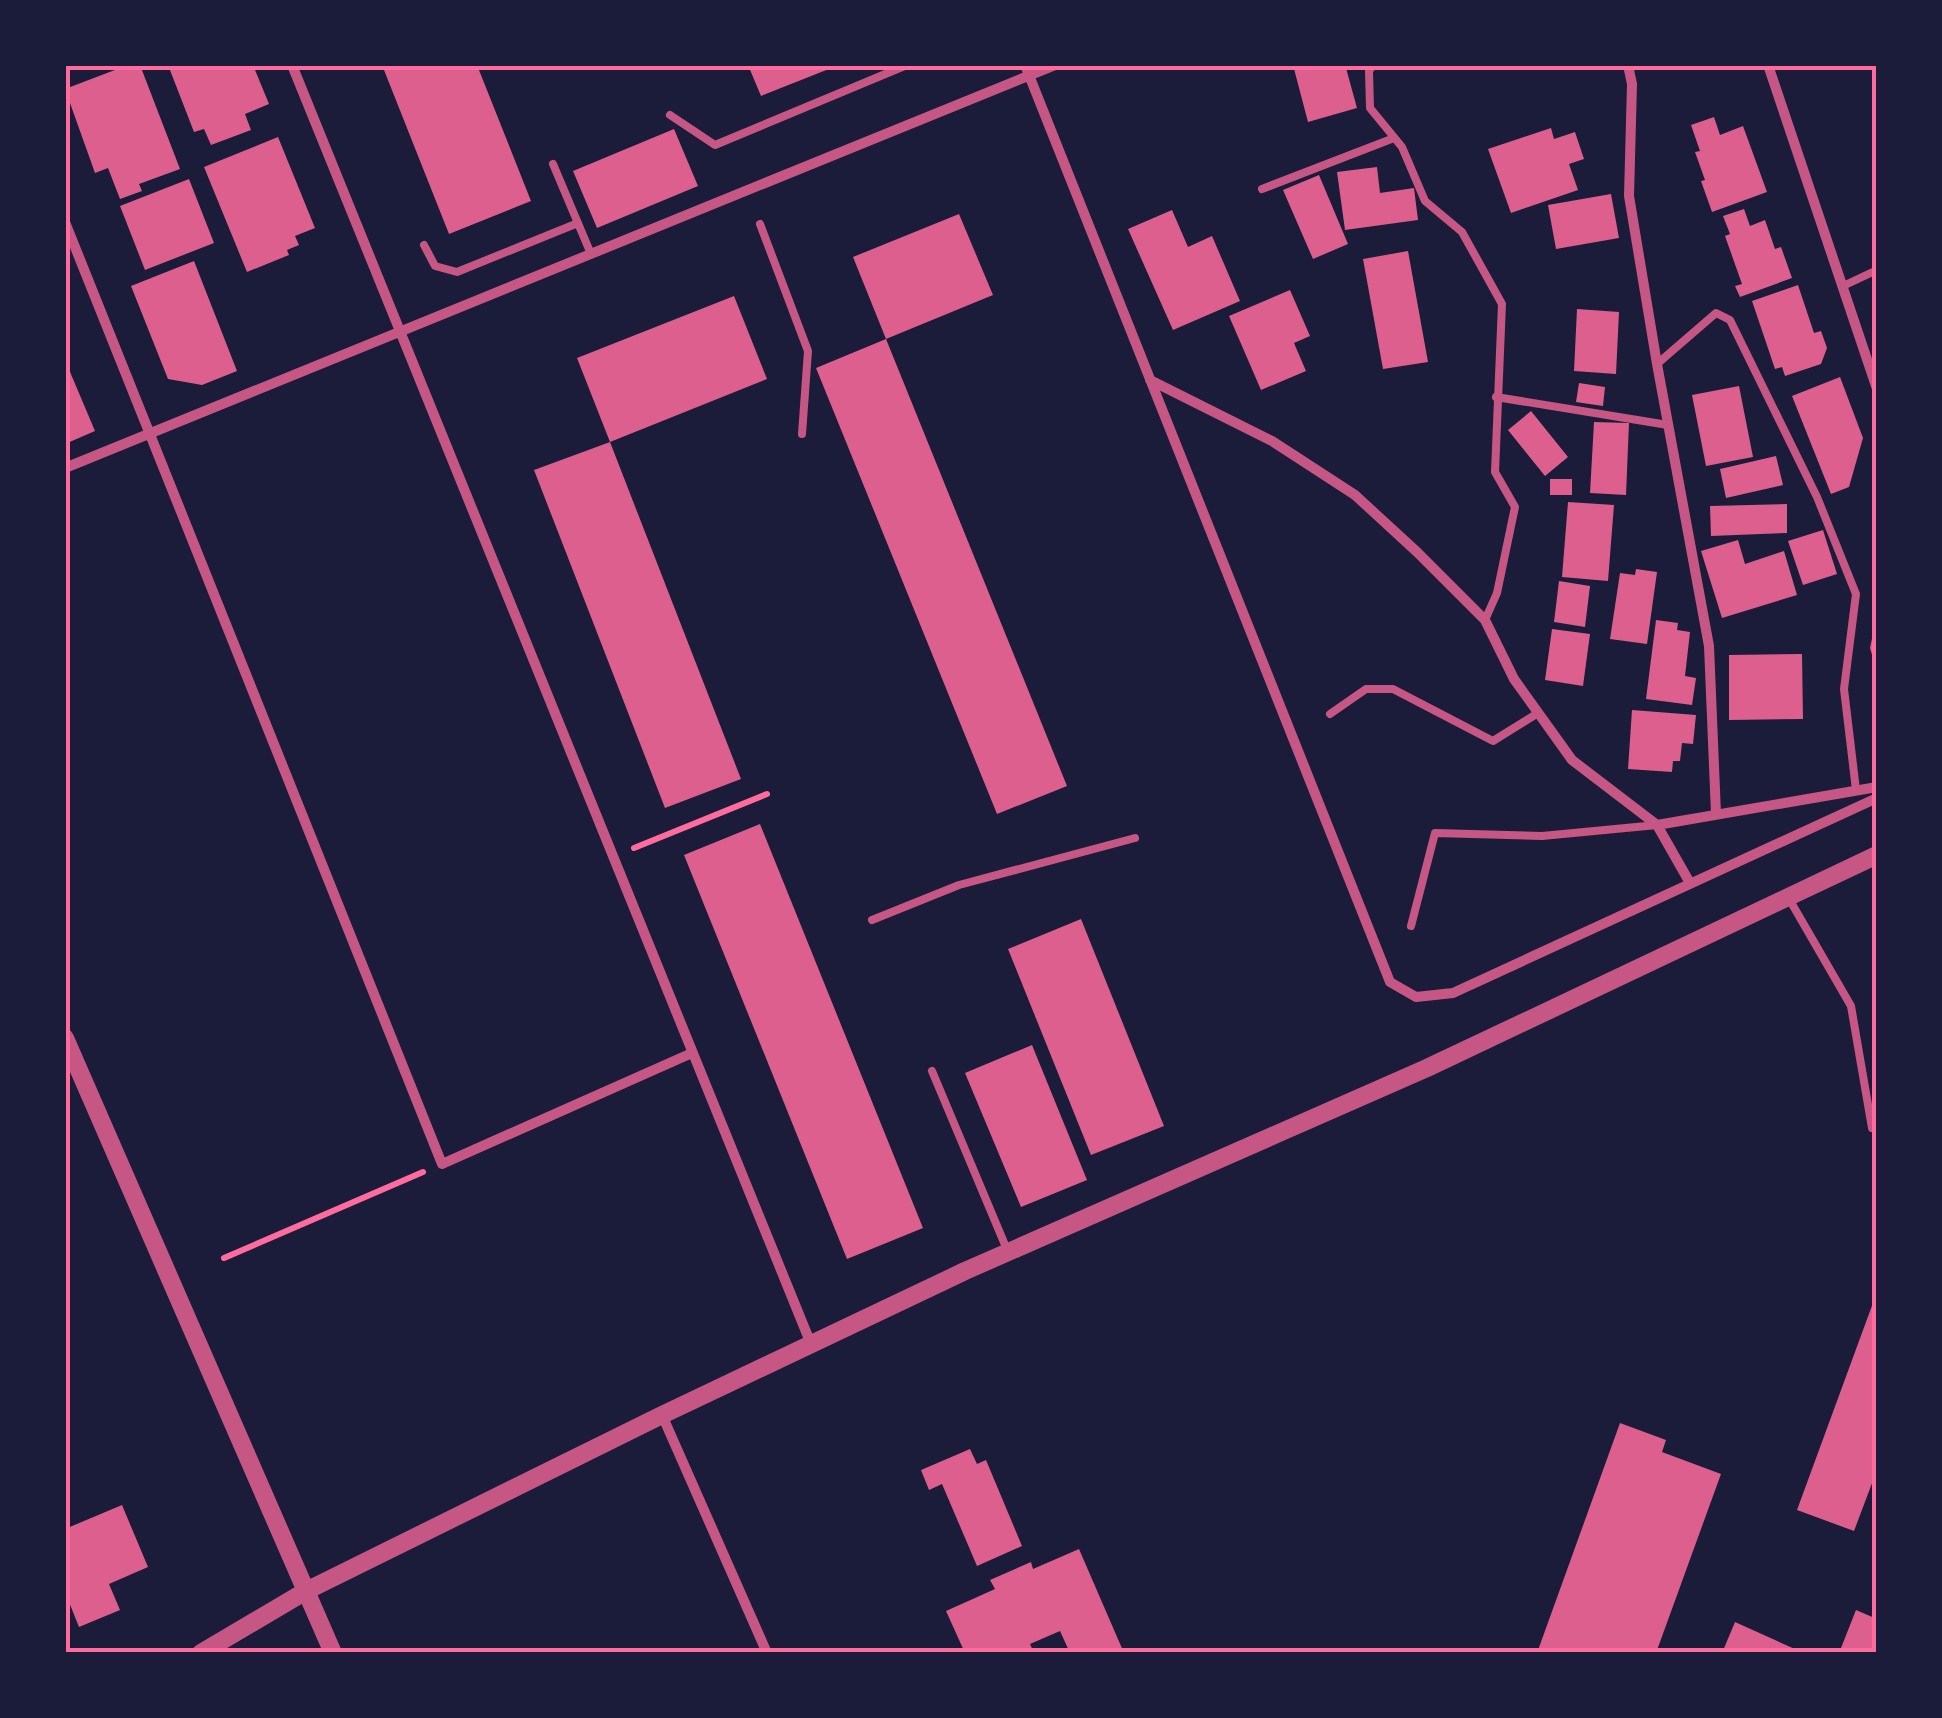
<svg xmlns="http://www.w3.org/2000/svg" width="1942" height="1718" font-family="'Sofia Sans Condensed',sans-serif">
<rect width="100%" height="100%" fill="#1b1b3a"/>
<!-- building -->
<path fill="#dd5f8e" d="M128 65H140L180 169 139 184 142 191 120 199 108 168 95 173 65 89Z
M168 65H253L269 104 245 114 251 130 211 145 204 129 194 132Z
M382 65H477L531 201 449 234Z
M748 65H839L761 96Z
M1293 65H1354L1346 68 1357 108 1308 122Z
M1714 117 1720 135 1743 126 1767 192 1712 212 1701 181 1705 180 1695 152 1700 151 1691 125Z
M1551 128 1554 139 1575 132 1584 159 1569 164 1578 190 1511 213 1488 149Z
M674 129 698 186 597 228 573 171Z
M278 137 315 228 295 236 299 245 287 250 289 255 247 272 204 167Z
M1377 167 1380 193 1414 188 1418 220 1345 230 1337 172Z
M1319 175 1348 244 1313 259 1283 190Z
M189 179 214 243 145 270 120 206Z
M1611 194 1619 238 1556 249 1548 205Z
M1744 209 1750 226 1765 220 1775 249 1781 247 1792 278 1740 297 1735 286 1742 284 1725 236 1730 234 1723 216Z
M1172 210 1188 247 1212 236 1240 301 1173 330 1128 229Z
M959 214 993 295 886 339 853 257Z
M1408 251 1428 362 1383 369 1363 259Z
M194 261 237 371 202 385 168 379 131 286Z
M1798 285 1814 333 1821 331 1827 348 1821 364 1785 376 1782 367 1775 369 1752 301Z
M1290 290 1310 336 1294 343 1306 371 1261 390 1229 316Z
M734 296 767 379 610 442 577 358Z
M1577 309 1619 312 1616 374 1574 371Z
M886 339 1067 786 997 814 816 368Z
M65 360 95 431 65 444Z
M1840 377 1863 438 1849 487 1831 494 1792 396Z
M1579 383 1605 387 1603 406 1576 402Z
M1739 386 1753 457 1706 466 1692 395Z
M1531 411 1568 457 1545 476 1508 430Z
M1594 422 1629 423 1626 495 1590 493Z
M610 442 741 779 665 808 534 470Z
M1776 456 1783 485 1726 498 1720 469Z
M1550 479H1572V495H1550Z
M1568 502 1614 505 1608 581 1562 577Z
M1787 504V533L1711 536 1710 506Z
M1823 530 1837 574 1803 585 1788 541Z
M1738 540 1745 564 1784 551 1797 595 1722 618 1701 551Z
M1636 569 1657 572 1647 644 1610 639 1620 573 1635 575Z
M1559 581 1590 586 1585 627 1554 622Z
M1656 620 1678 623 1677 630 1690 632 1685 676 1696 678 1692 705 1646 699Z
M1875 624H1877L1876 668 1870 648Z
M1552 629 1590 634 1583 686 1545 680Z
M1802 654 1803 719 1729 720V655Z
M1632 710 1696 715 1693 744 1682 743 1680 761H1673L1672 772 1628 769Z
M760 824 923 1228 847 1259 684 855Z
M1081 919 1164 1126 1091 1155 1008 949Z
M1032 1045 1087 1180 1021 1207 965 1073Z
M1877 1292V1470L1854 1531 1797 1510Z
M1620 1423 1666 1440 1662 1452 1721 1474 1656 1653H1537Z
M970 1449 977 1464 986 1460 1022 1546 977 1566 942 1484 929 1490 921 1470Z
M122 1505 148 1567 109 1584 120 1610 79 1627 65 1592V1529Z
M1079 1549 1124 1653H1070L1060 1631 1030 1644 1034 1653H965L946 1611 995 1589 990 1580 1031 1562 1033 1569Z
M1856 1610 1877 1619V1653H1839Z
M1735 1622 1797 1650 1795 1653H1722Z"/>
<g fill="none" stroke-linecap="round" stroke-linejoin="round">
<!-- path -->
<path stroke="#ff6b9d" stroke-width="6" d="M634 848 767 794
M224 1258 423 1172"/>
<!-- service -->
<path stroke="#c65784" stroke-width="8" d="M1373 65 1369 71 1370 108 1402 147 1425 201 1462 232 1502 304 1495 472 1515 507 1497 593 1485 620
M670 115 715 145 907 65
M553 164 591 254
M1262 189 1394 138
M760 224 808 351 802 434
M424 245 435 266 457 272 578 223
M1843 286 1877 270
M1657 364 1716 313 1730 320 1817 497 1856 594 1844 689 1856 790
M1496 397 1668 425
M1330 714 1366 689H1393L1493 741 1538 713
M1788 897 1851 1006 1872 1128
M872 920 959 885 1135 838
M1411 926 1435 833 1542 836 1657 825
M932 1071 1008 1252"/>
<!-- minor -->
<path stroke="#c65784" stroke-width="10" d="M292 65 811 1344
M1025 65 1390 982 1416 997 1453 993 1877 798
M1628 65 1632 84 1629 196 1657 364 1709 646 1716 814
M1768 65 1877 389
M65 222 442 1164 692 1053
M1150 380 1272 441 1355 495 1417 552 1485 620 1514 679 1572 760 1657 825 1690 883
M65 468 1055 65
M1657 825 1877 787
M662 1415 767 1653"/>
<!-- tertiary -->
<path stroke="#c65784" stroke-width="18" d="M65 1038 333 1653
M201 1653 306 1591 662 1415 965 1271 1427 1068 1877 855"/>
</g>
<!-- border -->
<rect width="1942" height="1718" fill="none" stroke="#1b1b3a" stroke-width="135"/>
<rect x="68" y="68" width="1806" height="1582" fill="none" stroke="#ff6b9d" stroke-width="4"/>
</svg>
